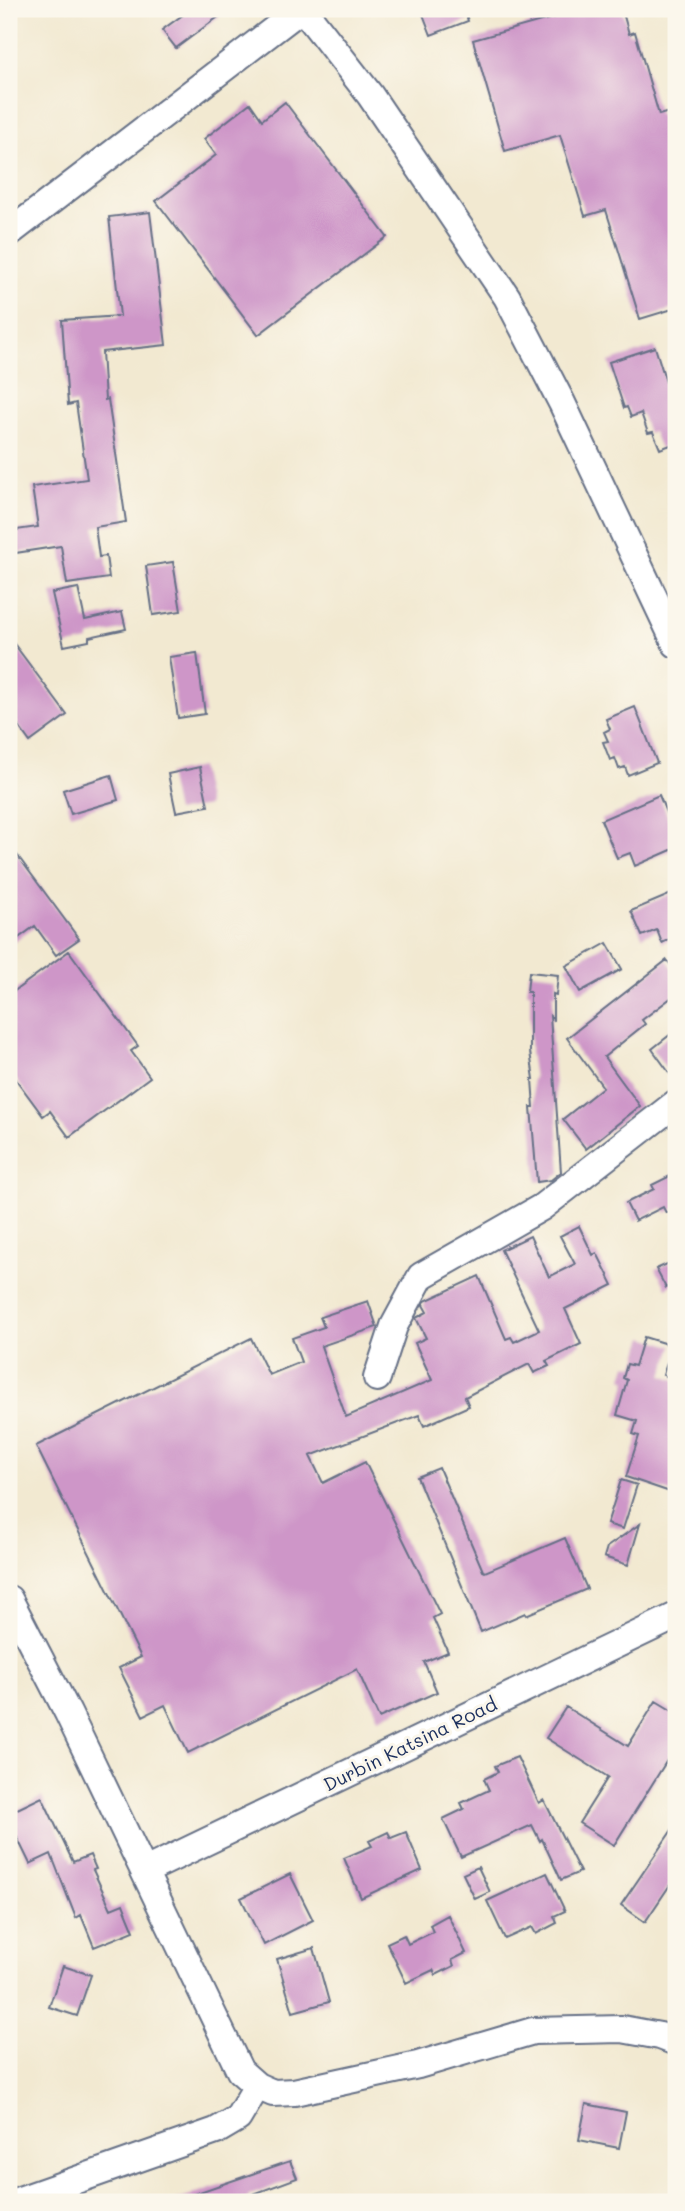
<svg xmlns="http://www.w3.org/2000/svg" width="685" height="2211" font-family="Mali,sans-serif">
<rect width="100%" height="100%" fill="#fbf7ec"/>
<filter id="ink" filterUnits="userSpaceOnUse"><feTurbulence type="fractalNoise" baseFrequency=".0143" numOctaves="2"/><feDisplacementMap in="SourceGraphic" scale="14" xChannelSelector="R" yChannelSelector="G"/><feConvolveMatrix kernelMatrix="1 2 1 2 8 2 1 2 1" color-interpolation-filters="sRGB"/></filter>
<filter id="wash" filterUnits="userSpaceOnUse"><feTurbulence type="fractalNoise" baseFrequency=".00686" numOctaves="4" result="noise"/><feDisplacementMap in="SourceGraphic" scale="28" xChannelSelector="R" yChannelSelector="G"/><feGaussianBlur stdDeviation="1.57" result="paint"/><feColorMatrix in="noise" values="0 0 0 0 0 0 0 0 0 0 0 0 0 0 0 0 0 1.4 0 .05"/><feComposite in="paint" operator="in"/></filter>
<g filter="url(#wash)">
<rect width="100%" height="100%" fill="#f2e9d1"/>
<g id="blocks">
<!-- building -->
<path fill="#ce96c8" d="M191 9H229L176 48 162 30Z
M421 9H464L468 21 431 35Z
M584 9H622L629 34 635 32 659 115 676 110V308L640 319 606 210 585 216 560 135 505 151 473 40Z
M285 102 387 237 258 335 156 201 216 155 204 139 250 103 262 120Z
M150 212 166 345 102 352 105 400 108 399 126 522 95 527 99 557 106 556 109 578 67 584 61 546 9 554V531L38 527 32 487 87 479 76 403 68 405 62 320 120 316 109 217Z
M655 347 666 382 669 381 676 400V443L660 449 653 432 648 433 641 413 631 417 627 407 624 408 609 362Z
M173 562 181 611 153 615 146 566Z
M78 588 85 620 122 612 126 629 89 637V641L64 646 52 593Z
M9 637 67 715 30 742 9 713Z
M197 653 205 714 178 718 169 657Z
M635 707 657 763 628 775 625 767 619 769 615 758 610 760 603 742 608 741 604 732 610 729 606 719Z
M200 767 208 806 176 812 168 774Z
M111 775 118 800 71 814 63 790Z
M659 795 676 837V848L635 866 630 853 617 858 601 820Z
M9 844 79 939 56 955 35 926 9 945Z
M676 892V936L662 943 657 930 642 936 631 911Z
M607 943 622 969 580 992 566 966Z
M69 951 138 1046 131 1051 150 1077 69 1137 50 1111 43 1116 9 1070V995Z
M667 960 676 972V994L642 1020 645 1024 604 1057 640 1106 586 1149 563 1119 603 1087 567 1038Z
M529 972 558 975 556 995 553 994V1019L550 1016 561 1172 551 1180 537 1182 531 1107H534L532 1079H534L530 1052V992H527Z
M676 1030V1082L652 1049Z
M676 1173V1208L666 1213 663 1207 635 1221 626 1203 654 1189 652 1185Z
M579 1226 593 1255 597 1253 613 1285 565 1309 581 1344 546 1361 549 1366 534 1373 529 1364 465 1397 469 1406 424 1426 419 1415 310 1456 323 1483 365 1462 440 1614 433 1618 448 1652 424 1662 437 1692 379 1718 357 1669 188 1753 165 1705 143 1716 119 1668 141 1657 36 1446 251 1338 269 1375 301 1362 292 1338 324 1327 320 1317 368 1301 377 1327 321 1346 346 1417 432 1380 415 1343 426 1338 416 1318 427 1312 423 1305 425 1301 479 1276 506 1339 511 1337 514 1342 539 1330 501 1250 530 1236 549 1277 575 1264 560 1236Z
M676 1260V1283L666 1288 656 1269Z
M644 1337 673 1346 663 1375 676 1380V1494L626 1477 639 1436 633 1434 637 1421 617 1415 627 1380 623 1378 627 1364 635 1366Z
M439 1468 483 1571 485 1572 565 1538 587 1589 526 1615 525 1613 481 1632 417 1477Z
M621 1480 637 1485 623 1529 607 1524Z
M640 1524 628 1565 604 1557 607 1547Z
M656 1701 676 1713V1746L614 1845 579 1823 608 1777 546 1738 566 1707 628 1746Z
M517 1757 539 1803 544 1800 580 1872 561 1880 542 1839 540 1841 532 1825 461 1857 443 1819 464 1809 461 1803 489 1790 484 1779 498 1772 495 1766Z
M42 1797 73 1862 90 1855 96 1869 93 1870 111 1909 123 1904 134 1931 94 1947 81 1915 76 1918 51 1854 30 1864 9 1821V1813Z
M676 1824V1876L645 1922 621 1905Z
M388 1832 391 1838 406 1832 422 1870 361 1898 344 1858 372 1846 369 1841Z
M478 1867 490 1892 475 1899 463 1874Z
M547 1873 565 1911 554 1916 557 1923 536 1934 532 1927 505 1939 487 1901Z
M290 1874 313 1920 264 1945 241 1898Z
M448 1915 466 1953 452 1960 454 1966 436 1975 433 1970 406 1983 387 1943 404 1935 408 1944 433 1932 430 1925Z
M314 1948 329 2002 293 2012 277 1959Z
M63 1966 91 1975 77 2016 49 2007Z
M586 2104 626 2112 619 2148 579 2140Z
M290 2161 297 2178 248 2196 249 2198 237 2202H177L176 2200Z"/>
</g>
</g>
<g filter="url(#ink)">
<use href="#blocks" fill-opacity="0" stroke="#667086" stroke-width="2"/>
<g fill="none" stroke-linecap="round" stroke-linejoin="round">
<defs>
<path id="minor" d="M303 9 370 95 507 297 562 403 676 644
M9 233 301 9
M377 1378 394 1326 421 1276 542 1207 676 1103
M9 1599 68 1713 240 2071 257 2086 273 2093 294 2092 418 2065 533 2031 622 2029 660 2036 676 2042
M145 1871 676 1616
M14 2202 216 2131 238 2118 257 2086"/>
</defs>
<!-- minor casing -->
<use href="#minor" stroke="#667086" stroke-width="30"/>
<!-- minor -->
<use href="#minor" stroke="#fff" stroke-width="26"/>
</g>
</g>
<g text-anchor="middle" stroke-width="6" stroke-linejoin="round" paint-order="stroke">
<!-- street labels -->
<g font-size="19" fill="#1b2f5e" stroke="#fbf7ec">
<text transform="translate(410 1744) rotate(-26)" y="7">Durbin Katsina Road</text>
</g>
</g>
<!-- margin -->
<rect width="685" height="2211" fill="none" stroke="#fbf7ec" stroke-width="35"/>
</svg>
